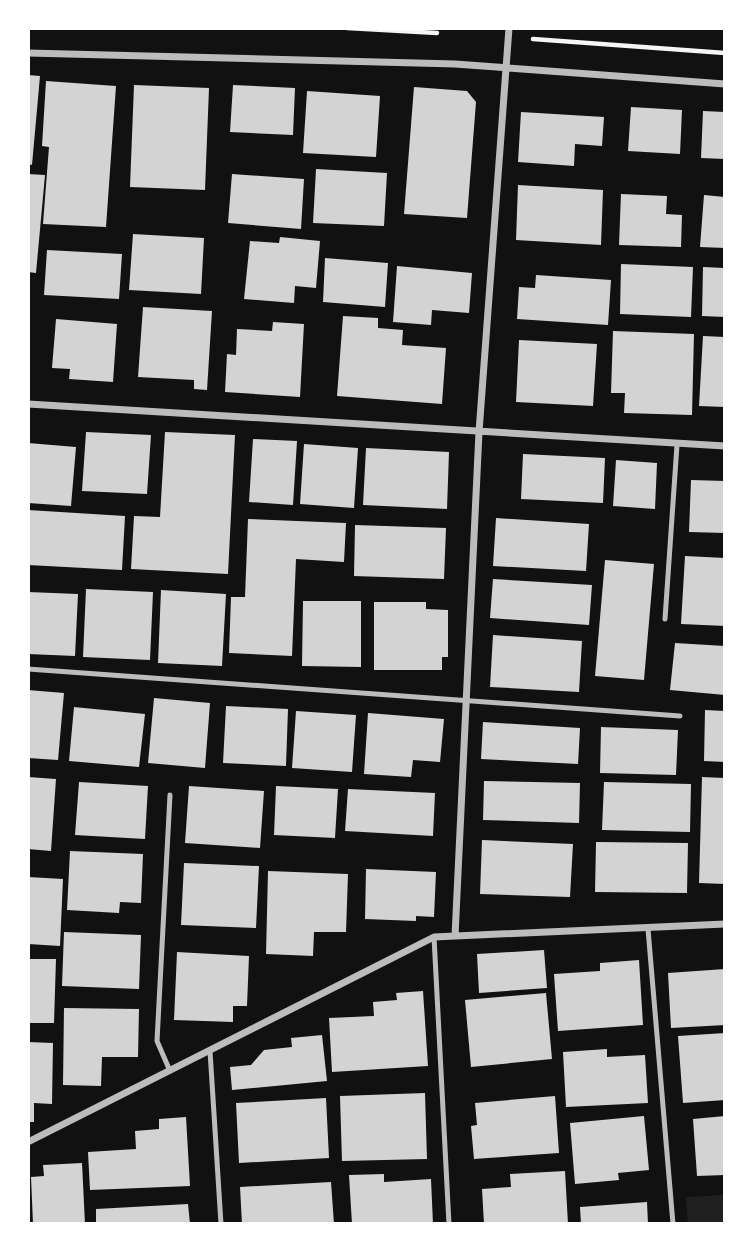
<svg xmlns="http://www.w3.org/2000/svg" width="753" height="1252" font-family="Inter,sans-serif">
<rect width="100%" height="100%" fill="#111"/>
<!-- green -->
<path fill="#202020" d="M725 1195V1224H688L686 1197Z"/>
<!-- building -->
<path fill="#d3d3d3" d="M28 75 40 76 32 165 28 164Z
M46 81 116 86 106 227 43 224 49 147 42 146Z
M134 85 209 88 205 190 130 187Z
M233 85 295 88 293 135 230 132Z
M414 87 467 91 476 102 467 218 404 214Z
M307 91 380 96 376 157 303 153Z
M631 107 682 110 680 154 628 151Z
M703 111 725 112V159L701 158Z
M521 112 604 117 602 146 575 144 574 166 518 162Z
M316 169 387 173 384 226 313 223Z
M28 174 45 175 36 273 28 272Z
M232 174 304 179 301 229 228 223Z
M518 185 603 190 601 245 516 240Z
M621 194 667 196 666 214 682 215 681 247 619 245Z
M704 195 725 197V248L700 247Z
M133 234 204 238 201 294 129 290Z
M280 237 320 241 316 288 295 286 294 303 244 299 250 241 279 243Z
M47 250 122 254 119 299 44 295Z
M325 258 388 263 385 307 323 302Z
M621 264 693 267 691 317 620 314Z
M397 266 472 273 469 313 432 310 431 325 393 322Z
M703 267 725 268V317L702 316Z
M536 275 611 280 608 325 517 319 519 287 535 288Z
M143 307 212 311 207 390 194 389V380L138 377Z
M343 316 378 318V328L403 330 402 345 446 348 442 404 337 396Z
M56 319 117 324 113 382 69 379 70 369 52 368Z
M273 322 304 324 300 397 225 392 227 354 236 355 237 329 272 331Z
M613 331 694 334 692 415 624 413 625 393H611Z
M703 336 725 337V407L699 406Z
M519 340 597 344 593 406 516 402Z
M86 432 151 435 147 494 82 491Z
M165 432 235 435 228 574 131 569 134 516 160 517Z
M253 439 297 441 293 505 249 502Z
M28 443 76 447 71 506 28 503Z
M304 444 358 448 354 508 300 504Z
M366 448 449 452 447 509 363 505Z
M523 454 605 458 603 503 521 499Z
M616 460 657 463 655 509 613 506Z
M691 480 725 481V533L689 532Z
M28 510 125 516 122 570 28 565Z
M496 518 589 524 586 571 493 566Z
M248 519 346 523 344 562 296 559 292 656 229 653 231 597H245Z
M355 525 446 528 444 579 354 576Z
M685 556 725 558V626L681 624Z
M605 560 654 564 644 680 595 676Z
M493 579 592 585 589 625 490 618Z
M86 589 153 592 150 660 83 657Z
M161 590 226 594 222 666 158 663Z
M28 592 78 594 75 656 28 654Z
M303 601H361V667L302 666Z
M374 602H426V609L448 610V657H442V670H374Z
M493 635 582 641 579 692 490 687Z
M675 643 725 646V695L670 690Z
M28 690 64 693 58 760 28 758Z
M154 698 210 703 205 768 148 763Z
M226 706 288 709 286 766 223 763Z
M74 707 145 714 139 767 69 761Z
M705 710 725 711V762L704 761Z
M296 711 356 715 352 772 292 768Z
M368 713 444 719 440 762 413 760 411 777 364 774Z
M483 722 580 728 578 764 481 759Z
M601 727 678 730 676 775 600 773Z
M28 777 56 779 51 851 28 849Z
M702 777 725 778V884L699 883Z
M484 781 580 783 579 823 483 820Z
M79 782 148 786 145 839 75 835Z
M604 782 691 784 690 832 602 830Z
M189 786 264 791 260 848 185 843Z
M276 786 338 789 335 838 274 835Z
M348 789 435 793 433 836 345 831Z
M482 840 573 844 570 897 480 894Z
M596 842 688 843 687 893 595 892Z
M70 851 143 854 141 903 120 902 119 913 67 910Z
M184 863 259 866 256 928 181 925Z
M366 869 436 872 434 917 416 916V921L365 919Z
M268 871 348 874 346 932H314L313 956 266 954Z
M28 877 63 879 60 946 28 944Z
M64 932 141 935 139 989 62 986Z
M544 950 547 988 479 993 477 954Z
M177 952 249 956 247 1006H233V1022L174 1020Z
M28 959H56L54 1023H28Z
M639 960 643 1025 558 1031 554 974 600 971V963Z
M725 969V1025L671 1028 668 973Z
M423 991 428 1066 332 1072 329 1018 374 1016 373 1002 397 1000 396 993Z
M546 993 552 1059 471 1067 465 1000Z
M64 1008 139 1009 138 1057H102L101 1086 63 1085Z
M725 1033V1100L683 1103 678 1036Z
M322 1035 327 1081 232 1090 230 1067 251 1065 264 1050 292 1047 291 1038Z
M28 1042 53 1043 52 1104 34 1103V1122H28Z
M607 1049V1057L645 1055 648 1103 566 1107 563 1052Z
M425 1093 427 1159 342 1161 340 1096Z
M555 1096 559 1153 474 1159 471 1126 477 1125 475 1103Z
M326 1098 329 1158 239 1163 236 1103Z
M644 1116 649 1170 618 1173 619 1180 575 1184 570 1123Z
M725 1116V1175L697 1176 693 1119Z
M186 1117 190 1186 90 1190 88 1152 136 1149 135 1131 159 1129V1119Z
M82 1163 85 1224H33L31 1177 44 1176 43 1165Z
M565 1171 568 1224H484L482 1189 511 1187 510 1174Z
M384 1174V1182L431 1179 433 1224H352L349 1175Z
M331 1182 334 1224H242L240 1187Z
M647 1202 648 1224H581L580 1207Z
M188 1204 190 1224H96V1209Z"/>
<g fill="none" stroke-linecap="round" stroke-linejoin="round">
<!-- path -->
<path stroke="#f5f5f5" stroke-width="4.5" d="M347 28 437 33
M533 39 725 53"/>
<!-- service -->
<path stroke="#bcbcbc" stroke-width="5" d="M665 619 677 445
M28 669 680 716
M648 929 673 1224
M434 937 449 1224
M210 1051 221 1224
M170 1071 157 1041 170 795"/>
<!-- minor -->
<path stroke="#bcbcbc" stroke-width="7" d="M28 53 455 64 725 84
M28 404 725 446
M455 936 479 432 509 28
M28 1142 434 937 725 924"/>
</g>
<!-- border -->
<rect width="753" height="1252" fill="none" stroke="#ffffff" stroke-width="60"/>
</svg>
